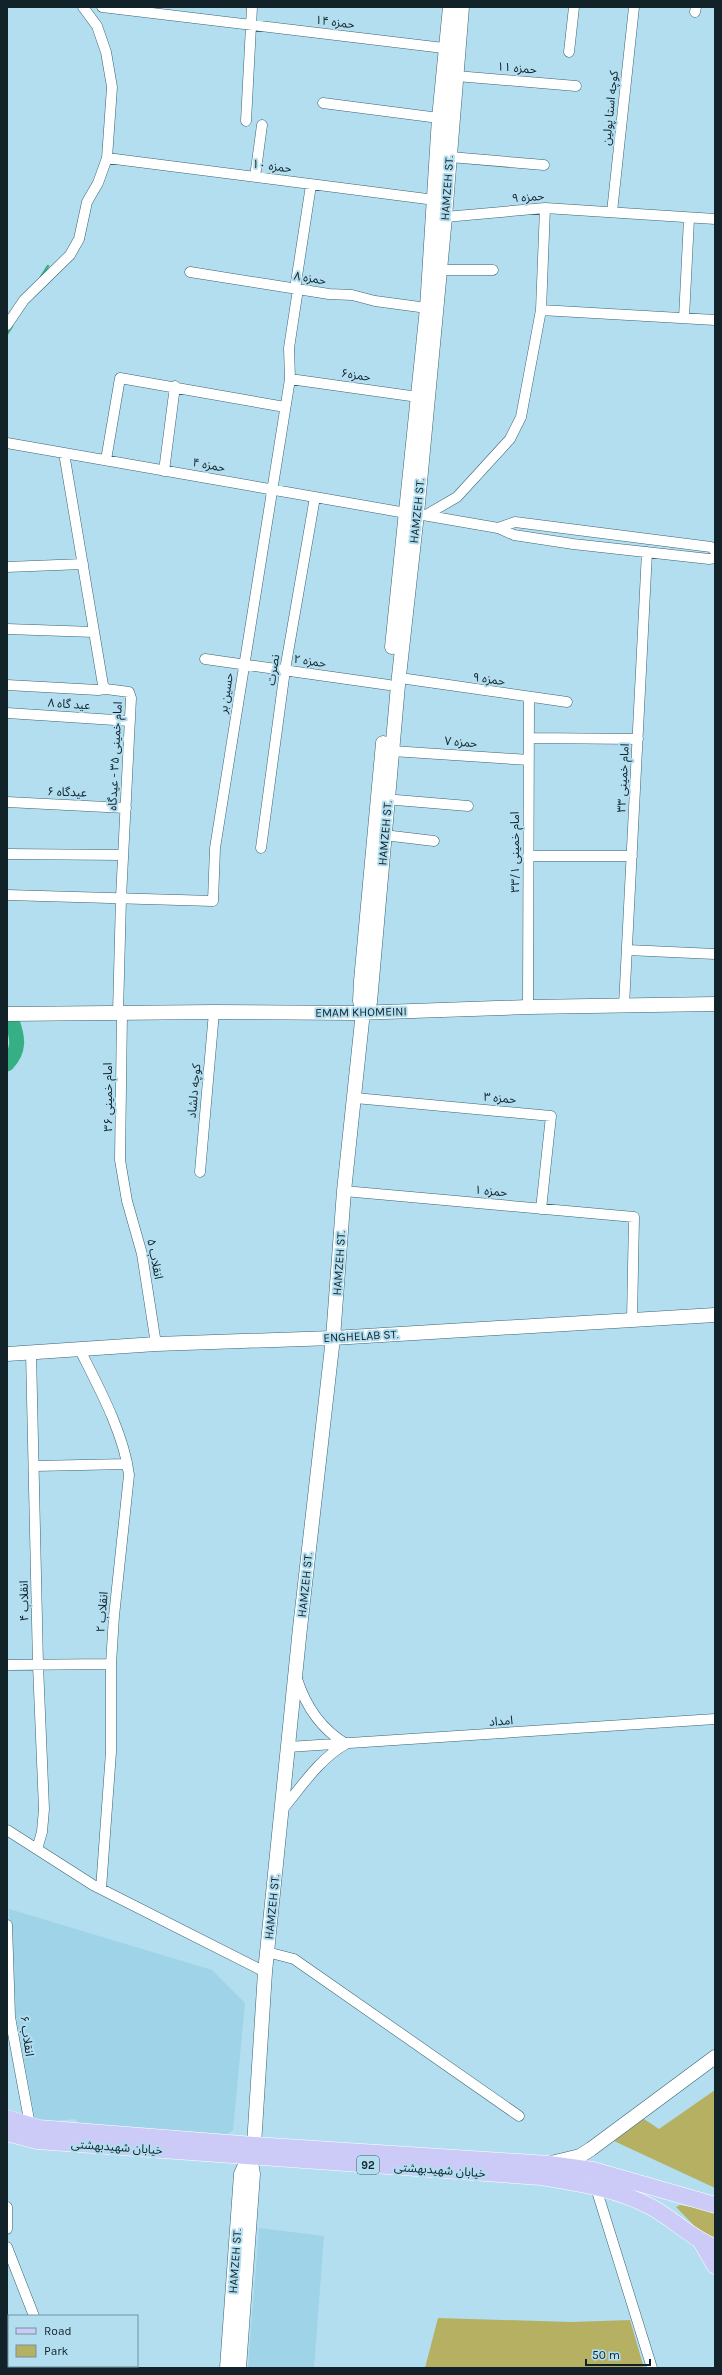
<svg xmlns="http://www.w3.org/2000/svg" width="722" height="2375" font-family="Karla,'Noto Sans Arabic',sans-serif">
<rect width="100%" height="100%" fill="#b2def0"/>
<!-- built -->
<path fill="#9ed3e8" d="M9 1909 212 1970 245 2003 233 2130 227 2134 79 2125 75 2119 44 2122 35 2120 15 2010Z
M259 2228 324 2236 314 2368H248Z"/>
<!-- green -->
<path fill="#b6b063" d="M715 2090V2188L614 2141 644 2119 659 2129Z
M680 2205 715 2211V2234L713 2239H707L676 2207Z
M438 2318 571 2322 630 2320 644 2368H425Z"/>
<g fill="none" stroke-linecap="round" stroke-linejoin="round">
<!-- stream -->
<path stroke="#37af84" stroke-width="2.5" d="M41 277 48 266
M7 334 12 326"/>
<!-- river -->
<path stroke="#37af84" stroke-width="15" d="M7 1064C20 1050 18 1038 12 1021"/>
<defs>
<path id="street" d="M102 7 452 49
M695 12 696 7
M569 52 574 7
M456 76 576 86
M323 103 439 118
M246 121 252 7
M450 157 544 165
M107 158 435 200
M255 177 262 125
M612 212 634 7
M445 217 545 208 715 219
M445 270H493
M190 272 329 294 352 295 375 301 427 308
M295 289 311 185
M541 310 715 320
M684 318 689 219
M7 325 24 300 70 255 79 239 87 202 98 183 107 158 112 87 106 52 97 26 83 7
M290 379 418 397
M7 443 406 513
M64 453 103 685 106 689 129 692 131 698 121 898 118 1013
M106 460 120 378 285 407
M164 471 175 386
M423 515 498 528 514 535 573 544 709 559 715 558
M426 515 457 497 510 439 521 417 541 310 545 208
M498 528 515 522 711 547 715 551
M7 567 83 564
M7 629 94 632
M205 659 389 685
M407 679 567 702
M7 685 98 690 106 689
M7 713 130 721
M529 738 638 739
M392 751 529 760
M396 800 468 806
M7 802 126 808
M392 836 434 841
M261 848 285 670 315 497
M7 854 123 855
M528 856H632
M7 895 213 901 215 848 290 379 289 348 298 289
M627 950 715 954
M624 1006 647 552
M528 1007 529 697
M122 1013 120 1160 127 1201 142 1254 156 1344
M355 1098 551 1116 541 1209
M200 1172 214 1012
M344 1191 634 1217 632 1320
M79 1348C98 1386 124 1433 129 1475L114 1616 111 1664V1752L101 1889
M31 1352 38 1665 44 1809 42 1832 37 1849
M35 1466 127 1464
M7 1665 111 1664
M288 1747 715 1719
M283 1809C301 1787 320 1758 346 1744 321 1729 306 1707 297 1679
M7 1830 93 1885 265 1972
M7 1925 10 2017 30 2125
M267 1952 294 1959 519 2116
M596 2188 652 2368
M7 2207V2229
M7 2247 34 2316
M54 2366 55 2368"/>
<path id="secondary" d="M392 647 427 308 439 118 450 7
M364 1013 360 1001 361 981 383 743
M7 1014 214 1012 356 1013 528 1007 715 1004
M7 1354 156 1344 333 1338 715 1315
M551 2163 580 2156 591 2149 715 2057
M227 2368 241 2174 254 2145 265 1972 300 1628 333 1338 344 1191 362 1021 364 1013 370 1002 398 685 417 514 445 217 462 7
M239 2368 253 2174 250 2157"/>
<path id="primary" d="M7 2118 39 2128 254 2145 549 2164 593 2170 715 2205
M7 2133 37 2141 541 2177C578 2183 619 2189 653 2208 674 2220 693 2239 715 2247
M700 2240 715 2266"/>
</defs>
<!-- street casing -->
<use href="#street" stroke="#3a6373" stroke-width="11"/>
<!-- secondary casing -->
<use href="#secondary" stroke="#3a6373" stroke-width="15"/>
<!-- primary casing -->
<use href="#primary" stroke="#fff" stroke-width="17"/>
<!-- street -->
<use href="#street" stroke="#fff" stroke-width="10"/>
<!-- secondary -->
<use href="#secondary" stroke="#fff" stroke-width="14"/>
<!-- primary -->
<use href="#primary" stroke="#cccbf7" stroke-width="16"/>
</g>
<g text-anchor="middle" stroke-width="4" stroke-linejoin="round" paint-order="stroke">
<!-- shield labels -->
<rect fill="#b2def0" stroke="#415a65" stroke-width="1" x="357" y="2156" width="22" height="18" rx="3"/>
<g font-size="11" font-weight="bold" fill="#112229">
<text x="368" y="2169">92</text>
</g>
<!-- street labels -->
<g font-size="12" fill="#112229" stroke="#b2def0">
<text transform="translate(335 22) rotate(7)" y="4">حمزه ۱۴</text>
<text transform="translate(517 68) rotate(5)" y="4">حمزه ۱۱</text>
<text transform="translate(610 108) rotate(-84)" y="4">کوچه استا پولین</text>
<text transform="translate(272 166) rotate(7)" y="4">حمزه ۱۰</text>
<text transform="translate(447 188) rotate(-86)" y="4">HAMZEH ST.</text>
<text transform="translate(528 197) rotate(-4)" y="4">حمزه ۹</text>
<text transform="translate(310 278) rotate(9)" y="4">حمزه ۸</text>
<text transform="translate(356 375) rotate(8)" y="4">حمزه۶</text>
<text transform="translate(209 465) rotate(10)" y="4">حمزه ۴</text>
<text transform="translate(417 511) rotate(-84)" y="4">HAMZEH ST.</text>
<text transform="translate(310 661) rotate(8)" y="4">حمزه ۲</text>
<text transform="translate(273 670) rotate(-81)" y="4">نصرت</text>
<text transform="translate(489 679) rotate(8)" y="4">حمزه ۹</text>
<text transform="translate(226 693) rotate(-81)" y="4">حسین بر</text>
<text transform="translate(69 704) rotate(4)" y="4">عید گاه ۸</text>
<text transform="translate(461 742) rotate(4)" y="4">حمزه ۷</text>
<text transform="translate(115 756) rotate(-87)" y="4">امام خمینی ۳۵ - عیدگاه</text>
<text transform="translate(623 778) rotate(-87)" y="4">امام خمینی ۳۳</text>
<text transform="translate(67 792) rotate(2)" y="4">عیدگاه ۶</text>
<text transform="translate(385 833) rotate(-85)" y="4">HAMZEH ST.</text>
<text transform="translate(515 852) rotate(-90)" y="4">امام خمینی ۳۳/۱</text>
<text transform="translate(361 1012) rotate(-1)" y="4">EMAM KHOMEINI</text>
<text transform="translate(194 1091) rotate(-85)" y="4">کوچه دلشاد</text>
<text transform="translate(108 1097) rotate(-90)" y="4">امام خمینی ۳۶</text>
<text transform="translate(500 1098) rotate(5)" y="4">حمزه ۳</text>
<text transform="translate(491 1191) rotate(5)" y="4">حمزه ۱</text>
<text transform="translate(155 1259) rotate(79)" y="4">انقلاب ۵</text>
<text transform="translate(339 1263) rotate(-86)" y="4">HAMZEH ST.</text>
<text transform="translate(361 1336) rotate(-3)" y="4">ENGHELAB ST.</text>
<text transform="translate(305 1585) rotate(-84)" y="4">HAMZEH ST.</text>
<text transform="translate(24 1601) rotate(-91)" y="4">انقلاب ۴</text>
<text transform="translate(102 1612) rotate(-85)" y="4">انقلاب ۲</text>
<text transform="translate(501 1721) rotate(-4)" y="4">امداد</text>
<text transform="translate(272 1907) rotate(-84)" y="4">HAMZEH ST.</text>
<text transform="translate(27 2036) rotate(82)" y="4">انقلاب ۶</text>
<text transform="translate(117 2147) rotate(4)" y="4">خیابان شهیدبهشتی</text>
<text transform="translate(440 2170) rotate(4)" y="4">خیابان شهیدبهشتی</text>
<text transform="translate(235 2261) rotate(-86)" y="4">HAMZEH ST.</text>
</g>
</g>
<!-- border -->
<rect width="722" height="2375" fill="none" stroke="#112229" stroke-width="16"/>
<!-- legend -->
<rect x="8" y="2315" width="130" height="52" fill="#b2def0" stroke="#7293a0"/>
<rect x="16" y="2328" width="20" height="6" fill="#cccbf7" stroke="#7293a0"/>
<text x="44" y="2335" font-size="12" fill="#112229">Road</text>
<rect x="16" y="2345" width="20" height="12" fill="#b6b063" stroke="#7293a0"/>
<text x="44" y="2355" font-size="12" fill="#112229">Park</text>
<!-- scale -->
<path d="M586 2359v6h64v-6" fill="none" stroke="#112229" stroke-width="2"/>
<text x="592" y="2359" font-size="12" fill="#112229" stroke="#b2def0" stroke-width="3" paint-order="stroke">50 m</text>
</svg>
